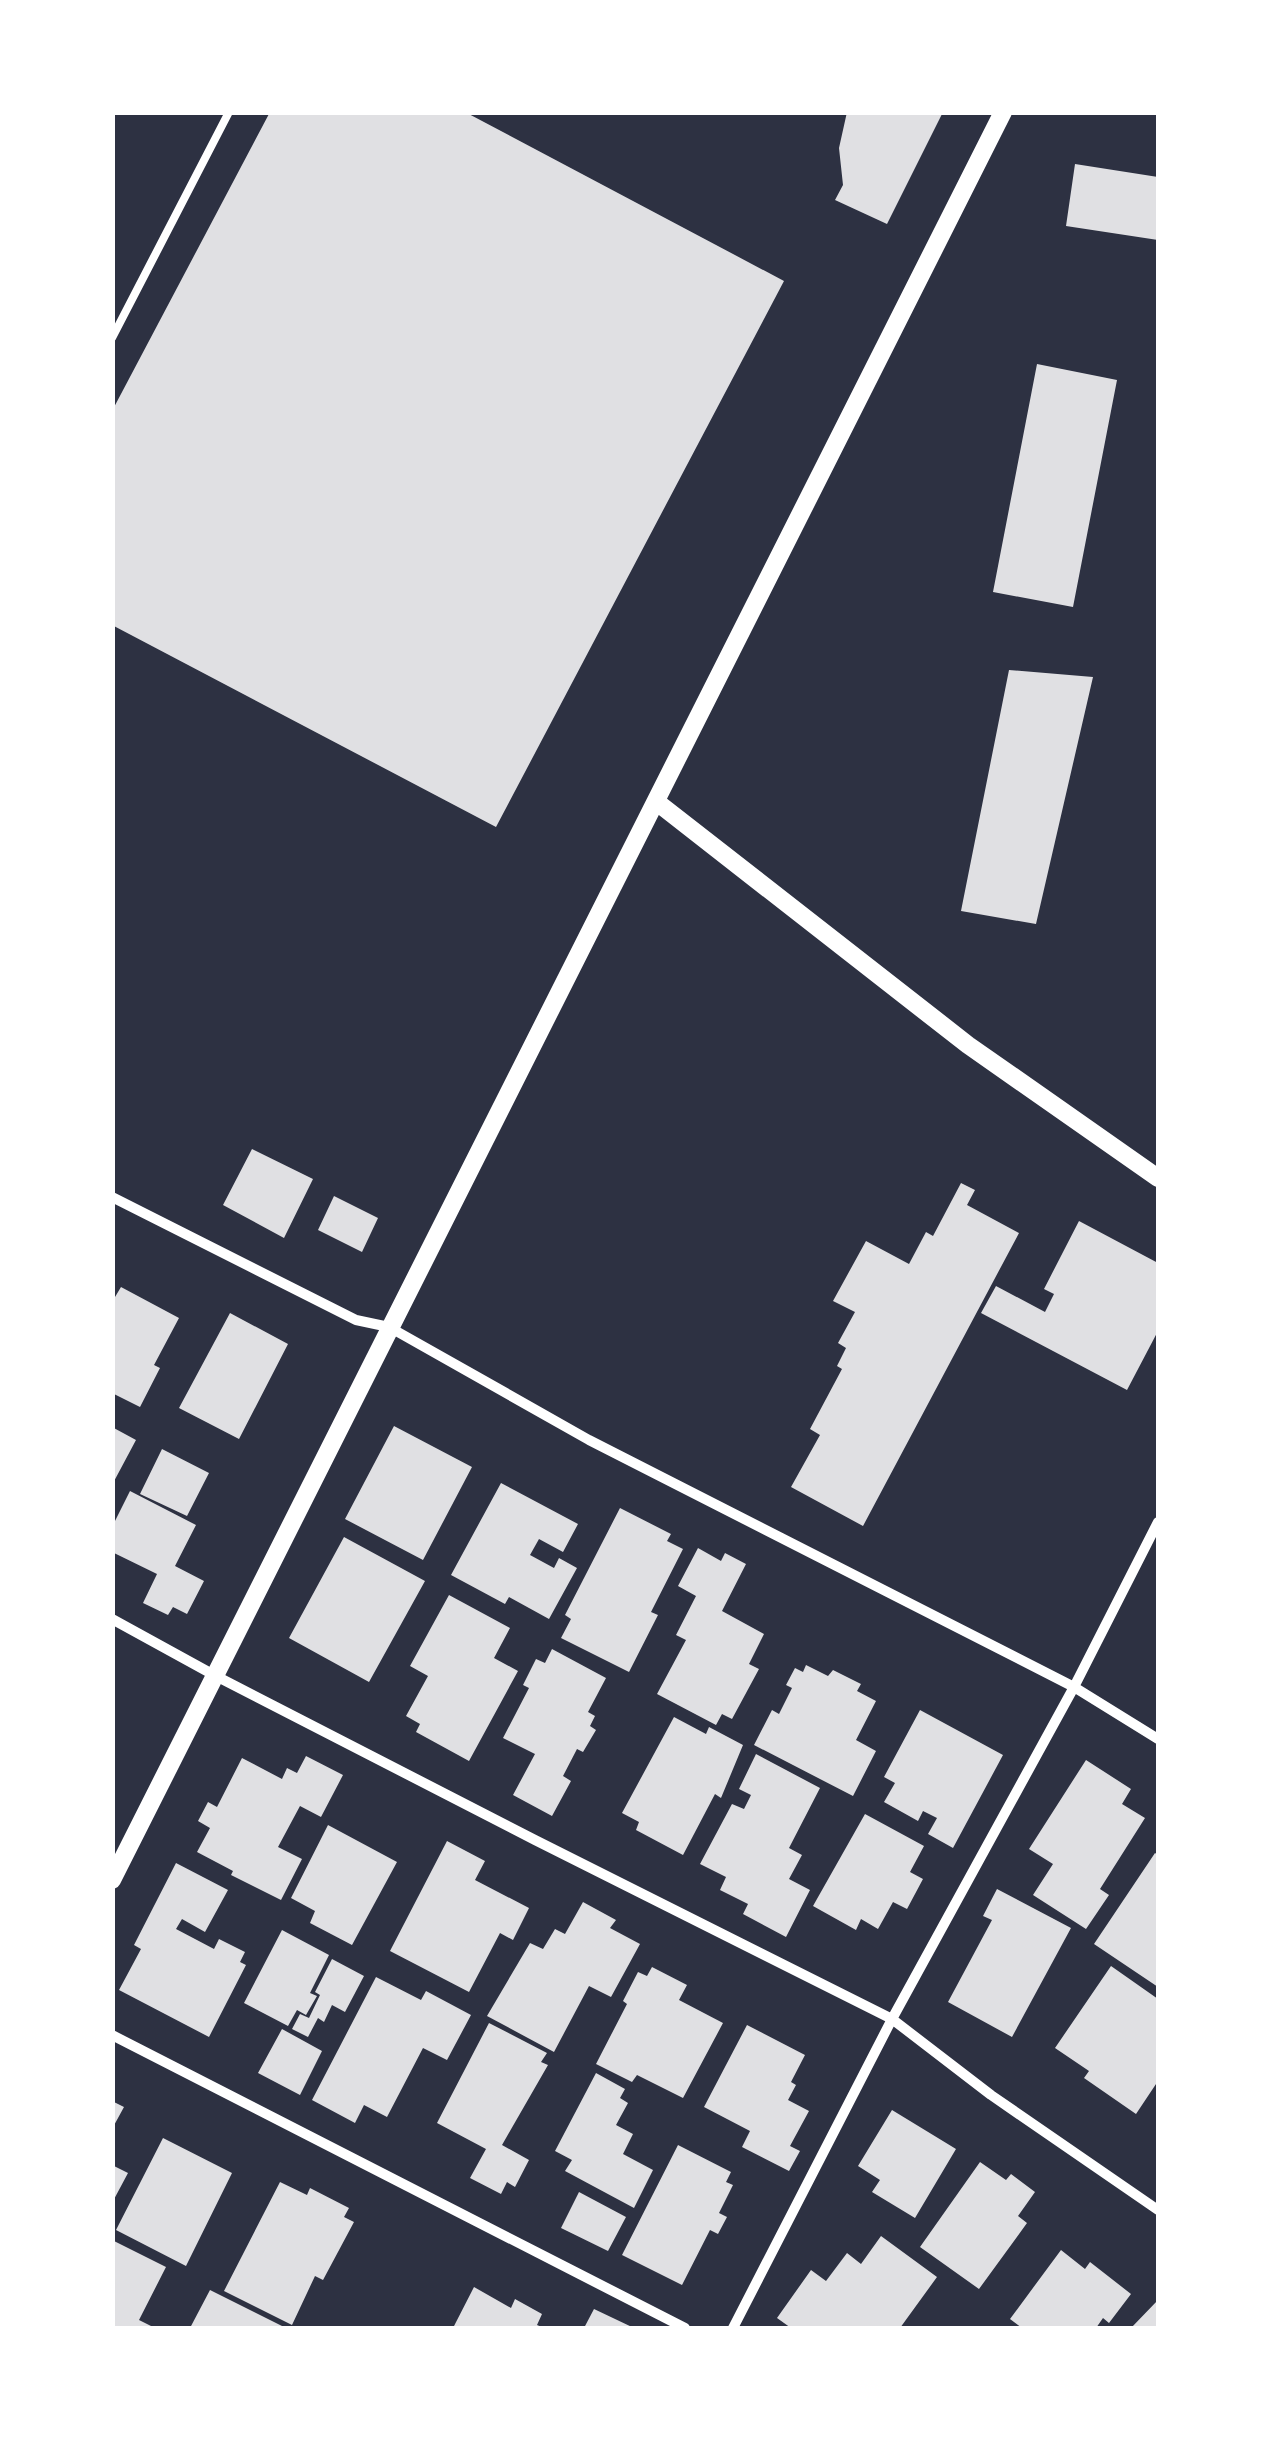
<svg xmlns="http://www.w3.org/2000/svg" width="1271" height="2441" font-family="Cabin,sans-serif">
<rect width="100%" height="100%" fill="#2d3142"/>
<!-- building -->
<path fill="#e0e0e3" d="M270 112H465L784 281 496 827 112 625V411Z
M847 112H943L887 224 835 200 843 185 839 148Z
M1075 164 1158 177V240L1066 226Z
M1037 364 1117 380 1073 607 993 592Z
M1009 670 1093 677 1036 924 961 911Z
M252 1149 313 1179 284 1238 223 1205Z
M961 1183 975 1190 967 1205 1019 1233 863 1526 791 1487 820 1435 810 1429 842 1369 837 1366 846 1348 838 1343 855 1312 833 1301 866 1241 909 1264 926 1232 933 1236Z
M334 1196 378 1218 362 1252 318 1230Z
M1079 1221 1158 1263V1331L1127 1390 981 1313 996 1286 1045 1312 1054 1294 1044 1289Z
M121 1287 179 1318 154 1365 160 1368 140 1407 112 1393V1302Z
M230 1313 288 1344 239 1439 179 1408Z
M394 1426 472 1467 423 1560 345 1519Z
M112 1427 136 1440 112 1485Z
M162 1449 209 1473 187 1516 140 1494Z
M501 1483 578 1524 563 1552 539 1539 530 1555 554 1568 559 1558 577 1568 549 1619 509 1597 505 1604 451 1575Z
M130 1491 196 1525 175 1566 204 1581 187 1614 173 1607 168 1615 143 1603 157 1574 112 1552V1527Z
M620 1508 671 1534 667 1541 683 1549 651 1612 658 1615 629 1672 561 1638 571 1619 565 1615Z
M344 1537 425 1581 369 1682 289 1638Z
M698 1548 721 1561 725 1553 746 1564 722 1611 764 1634 749 1664 759 1669 732 1719 722 1714 716 1725 657 1694 686 1640 676 1635 696 1596 678 1586Z
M449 1595 510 1628 494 1658 518 1671 469 1761 416 1732 420 1724 406 1716 428 1676 410 1666Z
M552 1649 606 1678 588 1712 595 1716 590 1726 596 1730 583 1752 577 1749 563 1776 571 1781 552 1816 513 1795 535 1754 503 1738 529 1688 523 1685 536 1659 545 1663Z
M806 1665 828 1676 833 1670 861 1684 857 1691 876 1701 856 1740 876 1751 853 1796 754 1745 772 1710 779 1714 792 1688 786 1685 795 1668 803 1672Z
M920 1710 1003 1755 953 1848 928 1834 937 1818 923 1811 918 1821 884 1802 895 1783 884 1777Z
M674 1717 706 1734 709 1727 743 1745 721 1798 715 1794 683 1855 636 1830 639 1822 622 1813Z
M756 1754 820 1788 789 1848 802 1855 789 1879 810 1890 786 1937 743 1914 748 1904 720 1890 726 1877 700 1864 732 1804 744 1809 751 1795 739 1789Z
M306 1756 343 1775 321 1817 300 1806 278 1847 302 1859 281 1900 231 1875 233 1871 197 1852 210 1828 198 1821 208 1802 217 1807 242 1758 282 1779 287 1768 297 1773Z
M1086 1760 1131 1789 1122 1804 1145 1818 1100 1889 1109 1895 1086 1929 1033 1895 1053 1864 1029 1849Z
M865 1814 924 1846 910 1872 923 1879 907 1909 893 1902 878 1929 861 1919 856 1930 813 1906Z
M328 1825 397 1862 352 1945 310 1923 315 1911 291 1898Z
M447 1841 485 1861 475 1880 529 1908 513 1940 500 1933 469 1992 390 1951Z
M1155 1853 1158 1855V1987L1094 1944Z
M176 1863 228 1890 205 1932 182 1919 176 1929 214 1949 219 1939 245 1952 240 1962 246 1965 209 2037 119 1990 141 1949 134 1945Z
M997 1889 1071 1928 1012 2037 948 2002 992 1920 983 1916Z
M583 1902 616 1920 610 1928 640 1944 611 1997 589 1986 554 2052 487 2016 530 1943 543 1949 555 1929 565 1934Z
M282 1930 329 1955 310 1993 317 1996 306 2015 297 2010 288 2026 244 2003Z
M332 1959 364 1976 345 2012 332 2005 324 2022 318 2018 308 2037 292 2029 300 2014 309 2018 320 1995 315 1992Z
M1111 1966 1158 1999V2081L1136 2114 1084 2078 1089 2071 1055 2048Z
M652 1967 687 1985 679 2000 723 2023 683 2098 637 2075 632 2082 596 2064 627 2004 623 2001 638 1972 647 1976Z
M376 1977 421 2000 426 1991 471 2015 447 2060 423 2048 387 2117 364 2105 355 2123 312 2100Z
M489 2023 547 2053 541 2062 548 2065 502 2145 529 2160 515 2187 507 2182 501 2194 470 2178 486 2149 437 2123Z
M747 2025 805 2055 791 2082 796 2085 788 2100 809 2111 790 2146 800 2151 789 2171 742 2147 750 2131 704 2107Z
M282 2029 322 2051 300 2095 258 2073Z
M596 2073 625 2089 620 2098 628 2103 616 2125 633 2134 623 2154 653 2170 634 2208 565 2171 572 2160 555 2151Z
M112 2101 124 2107 112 2129Z
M892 2110 956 2149 915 2218 872 2192 880 2180 858 2166Z
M163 2138 232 2173 186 2266 116 2230Z
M678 2145 731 2172 726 2182 733 2185 719 2213 727 2217 718 2234 710 2230 682 2285 622 2255Z
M980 2162 1006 2180 1011 2174 1035 2192 1018 2216 1027 2223 979 2289 920 2247Z
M112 2165 128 2173 112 2203Z
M280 2182 307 2195 310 2188 349 2208 344 2217 354 2222 323 2280 315 2276 292 2325 224 2291Z
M579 2192 626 2217 608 2251 561 2228Z
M881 2236 937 2277 900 2328H791L777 2318 811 2270 826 2281 847 2253 861 2264Z
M114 2241 166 2267 139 2320 155 2328H112Z
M1061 2250 1085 2269 1090 2262 1131 2294 1109 2323 1103 2318 1096 2328H1022L1010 2319Z
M474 2287 511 2308 515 2299 542 2314 537 2325 544 2328H453Z
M210 2290 286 2328H190Z
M1158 2300V2328H1131Z
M594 2309 634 2328H584Z"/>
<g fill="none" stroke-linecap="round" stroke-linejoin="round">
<!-- service -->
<path stroke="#fff" stroke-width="8" d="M112 338 229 112"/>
<!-- minor -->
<path stroke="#fff" stroke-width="10" d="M112 1197 356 1320 389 1327 589 1440 1074 1687 1158 1739
M112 1619 214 1675 535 1840 892 2019 991 2095 1158 2210
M112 2035 685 2328
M733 2328 892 2019 1074 1687 1158 1522"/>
<!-- tertiary -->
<path stroke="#fff" stroke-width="18" d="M658 803 968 1045 1158 1178
M112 1880 1003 112"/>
</g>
<!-- border -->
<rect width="1271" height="2441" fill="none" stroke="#ffffff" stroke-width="230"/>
</svg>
